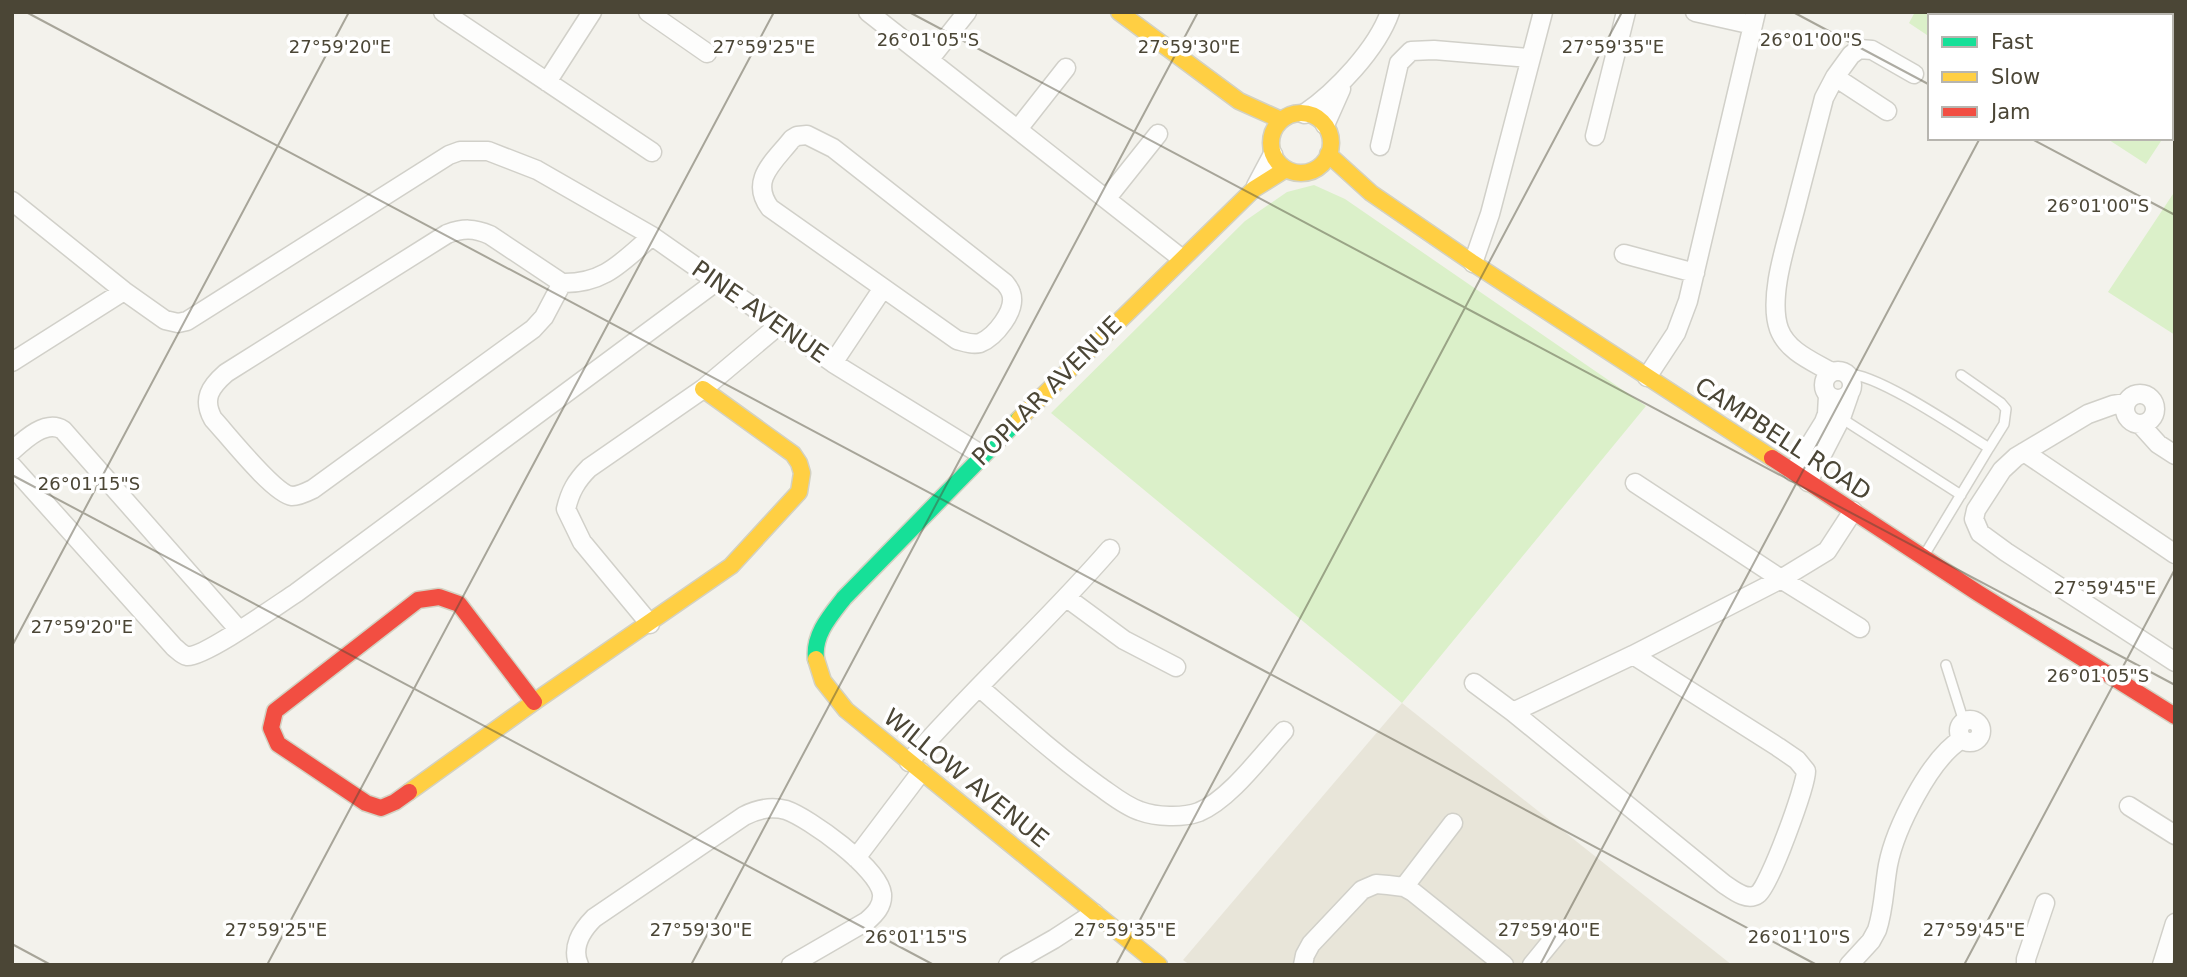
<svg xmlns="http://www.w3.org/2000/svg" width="2187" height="977" font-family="'DejaVu Sans',sans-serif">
<rect width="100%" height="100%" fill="#f3f2ec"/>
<!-- residential -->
<path fill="#e8e5d9" d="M1402 703 1732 965H1190L1183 960Z"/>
<!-- green -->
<path fill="#dbf0c9" d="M1915 12H2021L2019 16H1930V37L1909 23Z
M2106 138H2163L2146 164Z
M1314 185 1345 199 1646 406 1402 703 1051 413 1245 221 1287 192Z
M2175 191V335L2108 292Z"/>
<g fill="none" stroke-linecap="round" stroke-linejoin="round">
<defs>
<path id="lane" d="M1848 374C1878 374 1960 430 1989 448L1925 554
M1961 375 2001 403 2006 409 2004 424 1989 448
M1841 418 1961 495
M1946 665 1964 722"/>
<path id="street" d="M443 12 652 152
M648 12 707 53
M868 12 1181 258
M1695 12 1753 25
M929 60 967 12
M1835 77 1887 111
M547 82 592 12
M1304 114C1336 92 1377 49 1390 12
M1325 125 1341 89
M1018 129 1066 68
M807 135 833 148 1005 283C1007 286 1010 289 1011 293 1017 310 995 337 980 343 972 345 965 342 957 340L770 208C749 180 774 162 792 139L797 136Z
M1595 136 1626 12
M1380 146 1399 63 1411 51 1434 50 1530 58
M1256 186 1273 154
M1107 198 1158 134
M12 201 124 291 165 320 178 323 187 321 449 155 460 151H488L537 170 652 236 833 363 982 455
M1624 254 1695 273
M1473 263 1490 214 1543 12
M562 283 544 317 533 329 313 489C307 492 299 496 292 496 274 494 227 434 213 419 202 399 210 387 226 373L447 234C463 228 474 228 490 235L562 283C604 284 622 262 652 236
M12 362 124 291
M833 363 883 288
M1824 385a14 14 0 1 1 28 0a14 14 0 1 1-28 0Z
M1831 372C1812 361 1787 351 1779 329 1767 295 1789 236 1797 202 1806 168 1815 133 1824 98L1835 77 1851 55 1859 49 1872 50 1914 74
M1647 377 1676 333 1688 301 1756 12
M2125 409a15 15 0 1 1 30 0a15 15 0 1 1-30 0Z
M2126 403 2113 405 2088 414 2016 457 2002 470 1976 510 1974 519 1980 533 2006 552 2175 662
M2140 424 2158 444 2175 455
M12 451C24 440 46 419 63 430L239 630
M2024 452 2175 554
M12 466 174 647C178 650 182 655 187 656 203 658 279 604 296 593L717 281
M1793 472 1824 422 1827 414 1828 396
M1808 482 1841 418 1849 395
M1635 483 1781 579 1860 628
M1067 598 1124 640 1176 667
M650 624 582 542 566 509C570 492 576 481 589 468L703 389 779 325
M1474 683 1513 712 1724 884C1733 890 1747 902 1758 894 1769 887 1806 786 1806 771L1797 760 1778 747 1633 655
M979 687C1018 721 1057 756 1099 786 1112 795 1125 806 1140 811 1156 817 1183 818 1199 812 1230 799 1261 756 1284 731
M1513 712 1633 655 1781 579 1827 551 1853 511
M1959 731a11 11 0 1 1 22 0a11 11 0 1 1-22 0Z
M909 762C973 688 1046 623 1110 549
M2129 806 2175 835
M856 858 921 772
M1404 887 1453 823
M579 965C571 948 581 931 594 918L744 816C757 809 770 806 786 810 809 818 879 868 882 894 883 906 875 914 867 921L791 965
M1008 965 1054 939 1094 913
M1303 965 1305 955 1311 944 1362 890 1376 884 1388 885 1404 887 1413 892 1504 965
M1532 965 1559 932
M1849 965 1871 941 1877 930C1884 909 1884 887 1888 865 1895 829 1930 758 1962 739
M2026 965V959L2045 903
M2162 965 2175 923"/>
<path id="fast" d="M816 659C813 635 830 616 844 598L1019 419"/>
<path id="slow" d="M1119 12 1239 101 1281 120
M1271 143a30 30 0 1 1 60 0a30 30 0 1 1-60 0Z
M1328 154 1371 193 1473 263 1772 458
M1019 419 1254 189 1286 169
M816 659 823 681 846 710 1159 965
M409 792 534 702 731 566 799 492 802 473 799 463 793 454 703 389"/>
<path id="jam" d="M1772 458 1978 593 2175 716
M409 792 395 802 381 808 366 803 278 744 271 728 275 711 418 600 439 597 459 604 534 702"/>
</defs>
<!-- lane casing -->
<use href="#lane" stroke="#d1d0c9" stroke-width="12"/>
<!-- street casing -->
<use href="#street" stroke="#d1d0c9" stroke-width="21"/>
<!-- fast casing -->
<use href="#fast" stroke="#d3d1c2" stroke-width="19"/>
<!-- slow casing -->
<use href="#slow" stroke="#d3d1c2" stroke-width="19"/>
<!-- jam casing -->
<use href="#jam" stroke="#d3d1c2" stroke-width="19"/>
<!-- lane -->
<use href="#lane" stroke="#fdfdfc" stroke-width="9"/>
<!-- street -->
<use href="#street" stroke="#fdfdfc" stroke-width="18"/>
<!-- fast -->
<use href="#fast" stroke="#16e098" stroke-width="16"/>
<!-- slow -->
<use href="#slow" stroke="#ffcf43" stroke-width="16"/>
<!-- jam -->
<use href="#jam" stroke="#f24e42" stroke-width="16"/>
</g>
<!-- ticks -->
<path fill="none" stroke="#4b4636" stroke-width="2" stroke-opacity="0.45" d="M26 12 1817 965M909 12 2175 685M1793 12 1930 85M2045 16 2047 12M2030 138 2175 215M12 475 934 965M12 646 349 12M12 944 51 965M267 965 774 12M691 965 1198 12M1116 965 1622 12M1540 965 1980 138M1964 965 2175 569"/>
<g text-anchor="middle" stroke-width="7" stroke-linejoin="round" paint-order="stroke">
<!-- street labels -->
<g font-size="24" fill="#4b4636" stroke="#fff">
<text transform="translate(760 312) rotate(35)" y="8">PINE AVENUE</text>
<text transform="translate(1047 391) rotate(-45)" y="8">POPLAR AVENUE</text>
<text transform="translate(1783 439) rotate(33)" y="8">CAMPBELL ROAD</text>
<text transform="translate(966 778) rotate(39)" y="8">WILLOW AVENUE</text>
</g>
</g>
<g font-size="18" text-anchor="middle" fill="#4b4636" stroke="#fff" stroke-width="7" stroke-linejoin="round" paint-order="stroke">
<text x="928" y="46">26°01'05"S</text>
<text x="1811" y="46">26°01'00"S</text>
<text x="340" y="53">27°59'20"E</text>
<text x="764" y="53">27°59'25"E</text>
<text x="1189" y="53">27°59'30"E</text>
<text x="1613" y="53">27°59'35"E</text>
<text x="2098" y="212">26°01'00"S</text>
<text x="89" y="490">26°01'15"S</text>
<text x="2105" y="594">27°59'45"E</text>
<text x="82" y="633">27°59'20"E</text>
<text x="2098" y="682">26°01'05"S</text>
<text x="276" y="936">27°59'25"E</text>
<text x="701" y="936">27°59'30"E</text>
<text x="1125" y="936">27°59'35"E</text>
<text x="1549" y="936">27°59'40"E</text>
<text x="1974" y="936">27°59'45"E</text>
<text x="916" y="943">26°01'15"S</text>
<text x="1799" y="943">26°01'10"S</text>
</g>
<!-- border -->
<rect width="2187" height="977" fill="none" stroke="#4b4636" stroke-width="28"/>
<!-- legend -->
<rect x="1928" y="14" width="245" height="126" fill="#ffffff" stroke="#b7b5af" stroke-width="2"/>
<rect x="1942" y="37" width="35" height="10" fill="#16e098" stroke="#b7b5af" stroke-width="2"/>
<text x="1991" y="49" font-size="21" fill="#4b4636">Fast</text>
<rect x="1942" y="72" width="35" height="10" fill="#ffcf43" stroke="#b7b5af" stroke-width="2"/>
<text x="1991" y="84" font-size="21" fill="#4b4636">Slow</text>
<rect x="1942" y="107" width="35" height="10" fill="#f24e42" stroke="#b7b5af" stroke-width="2"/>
<text x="1991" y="119" font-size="21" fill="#4b4636">Jam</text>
</svg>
